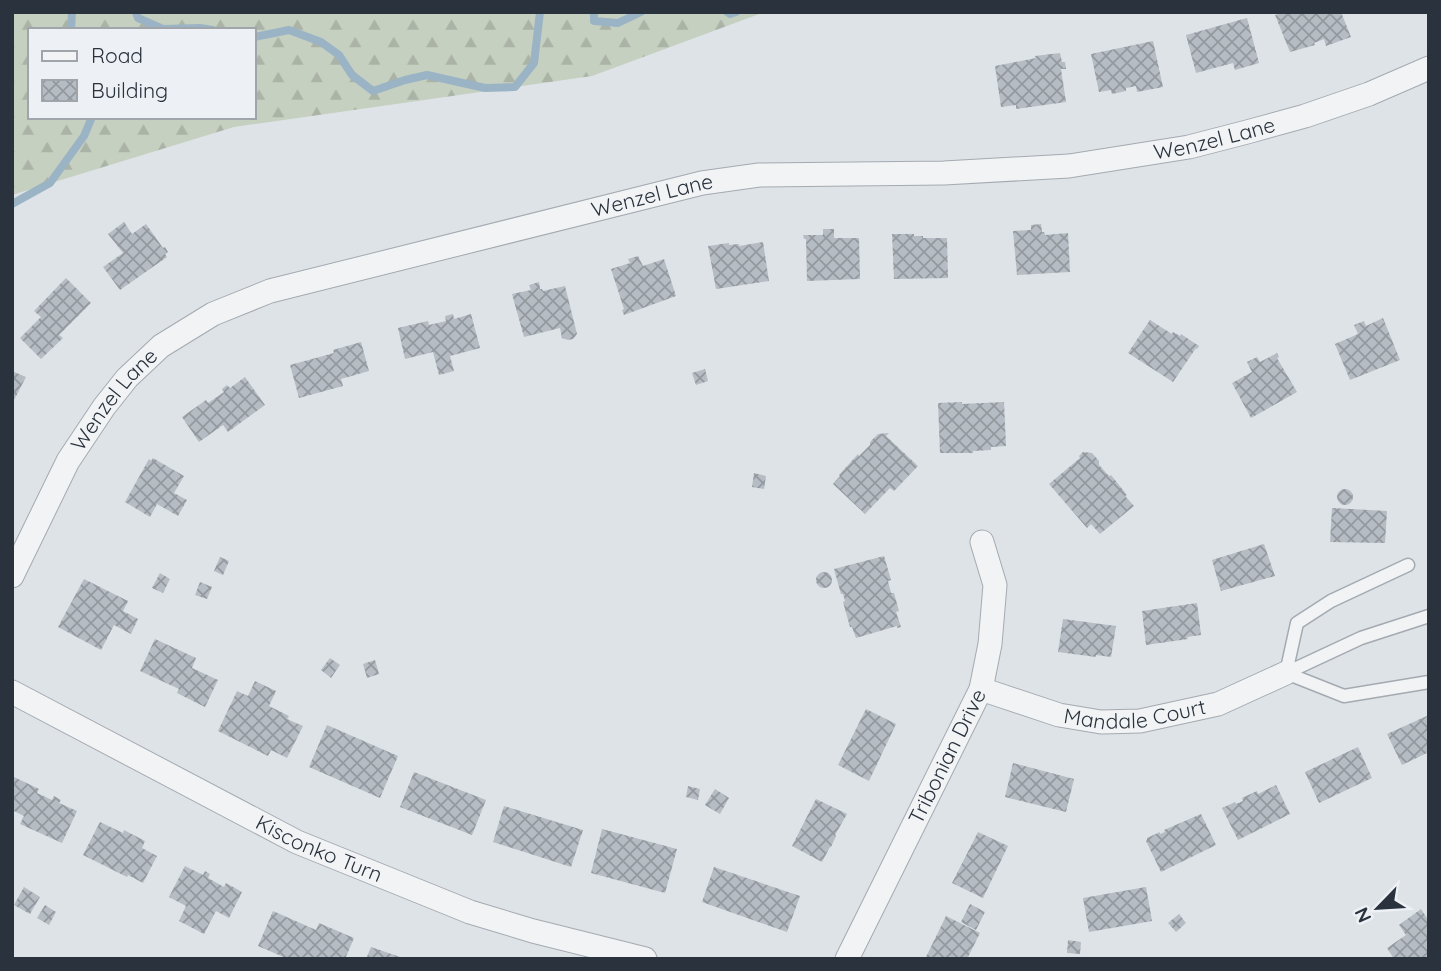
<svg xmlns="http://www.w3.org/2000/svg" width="1441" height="971" font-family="Quicksand,sans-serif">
<defs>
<pattern id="forest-firs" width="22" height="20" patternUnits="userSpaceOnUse" patternTransform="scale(1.75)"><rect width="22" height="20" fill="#c6d0c0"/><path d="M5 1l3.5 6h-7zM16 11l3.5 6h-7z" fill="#aab3a6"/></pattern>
<pattern id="building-cross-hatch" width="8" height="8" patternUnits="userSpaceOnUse" patternTransform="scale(1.75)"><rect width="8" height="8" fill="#b6bcc3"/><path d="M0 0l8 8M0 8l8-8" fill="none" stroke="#9499a0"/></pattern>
</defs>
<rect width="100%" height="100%" fill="#dee3e7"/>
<!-- forest -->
<path fill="url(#forest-firs)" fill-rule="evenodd" d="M12 12H765L592 76 234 127 12 195ZM30 30H254V117H30Z"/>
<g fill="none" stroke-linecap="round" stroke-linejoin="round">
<!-- stream -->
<path stroke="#9bb4c5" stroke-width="8" d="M136 12 138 18 163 29 200 28 213 30
M594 12V21L618 23 641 12
M727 12 730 14 736 12
M71 30 72 12
M254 37 289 30 321 42 339 55 352 75 373 91 405 80 427 75 485 88 515 87 534 63 540 12
M12 204 50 183 84 136 92 117"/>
</g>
<!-- building -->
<path fill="url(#building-cross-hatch)" d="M1284 12H1341L1351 37 1326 46 1324 39 1314 43 1315 45 1290 52 1275 15Z
M1247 18 1259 63 1235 70 1233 63 1196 73 1186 35Z
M1153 41 1163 87 1137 92 1136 86 1126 88V91L1112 94 1111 90 1099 92 1091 54Z
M1060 53 1062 62H1065L1066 69H1061L1066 102 1016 109V105L1001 107 995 66 1036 58 1035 56Z
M124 222 132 234 146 224 163 248 165 247 168 252 165 254 167 257 120 290 103 267 123 253 108 234Z
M1041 224 1042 232H1044L1045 235 1068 233 1070 272 1017 275 1013 231 1031 230V225Z
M823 229H834V238H859L860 279 807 281 806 239H804L803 235H823Z
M892 234H914V236H923V238H947L948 278 894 279Z
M763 242 769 281 716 289 708 246 729 243V245L739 244V246Z
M638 256 643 266 664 259 676 296 624 315 622 310 624 309 611 269 630 263 628 259Z
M66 278 91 303 59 335 63 338 41 359 20 338 41 317 34 311Z
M539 282 540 289H542L543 291 565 286 577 334 573 339 568 340 562 338 560 328 524 337 512 294 531 290 529 285Z
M453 314 454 319 471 314 480 348 450 356 454 371 439 375 433 352 405 359 398 328 428 321 429 325 446 321 445 316Z
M1383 318 1400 360 1350 380 1335 344 1358 334 1354 325 1364 321 1366 326Z
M1150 320 1172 334 1173 332 1180 336 1181 334 1199 346 1197 349 1196 348 1173 382 1128 353Z
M361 342 369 371 341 379 343 386 299 398 290 365 334 353 333 350Z
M1277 353 1279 357 1277 358 1297 392 1251 418 1232 383 1252 372 1247 362 1257 357 1260 362Z
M705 369 708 381 696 385 692 373Z
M12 371 26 377 12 404Z
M245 377 265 405 228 432 223 425 199 442 182 417 206 400 208 403 224 392 222 389 227 385 230 388Z
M962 402V404L1004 402 1006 446 991 447V450L973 451V453H940L938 403Z
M889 433 886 436 918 466 894 491 890 488 865 514 833 484 840 476 839 475 858 454 859 456 870 445V442L878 434Z
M1083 452 1092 453 1099 461V465L1109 476 1111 475 1127 495 1125 496 1134 506 1100 534 1091 524 1087 528 1049 484 1080 458 1079 456Z
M153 458 184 476 174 493 187 500 178 516 157 504 150 517 125 502 149 459 151 461Z
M754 473 766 476 764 489 752 487Z
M1337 497a8 8 0 1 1 16 0a8 8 0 1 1-16 0Z
M1332 508 1387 511 1385 543 1330 542Z
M1264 544 1275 576 1221 591 1212 560Z
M884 556 891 580 888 581 891 593H894L899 611 896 612 901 627 897 628V626L856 638 852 627H850L843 602 845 601 843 594H841L834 569Z
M220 557 229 561 223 575 214 571Z
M816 580a8 8 0 1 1 16 0a8 8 0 1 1-16 0Z
M160 573 170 579 163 593 152 588Z
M84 579 128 601 123 611 138 619 131 634 114 625 101 650 58 627Z
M200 582 212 587 207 599 195 595Z
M1197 603 1201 635 1187 637 1188 639 1146 645 1142 611Z
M1063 619 1116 626 1111 657 1096 655V657L1058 652Z
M155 639 196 658 192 668 218 680 205 707 177 693 179 689 140 671Z
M330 658 340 665 331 678 321 670Z
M375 660 379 674 367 678 363 664Z
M255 681 276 691 269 706 289 716 287 719 303 726 287 758 271 750 268 756 218 731 237 691 248 696Z
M866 709 896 724 869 781 838 765Z
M1429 715V752L1402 765 1387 734Z
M327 725 398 756 380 798 309 767Z
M1358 747 1372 778 1319 803 1305 772Z
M1013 763 1074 779 1066 812 1005 797Z
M414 772 486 800 472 835 400 807Z
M12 776 39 789 37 793 52 800 54 796 61 800 59 803 77 811 62 843 20 824 24 816 12 810Z
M1276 785 1290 814 1238 840 1222 808 1235 802 1236 804 1243 801 1242 798 1257 791 1258 794Z
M688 786 700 789 698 800 686 797Z
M715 789 729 798 720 814 705 805Z
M816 799 847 814 835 835 836 836 831 847H830L822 862 792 846Z
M504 806 583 830 571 867 493 842Z
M1201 814 1216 845 1161 872 1146 841 1147 840V838L1160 832V834L1165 832 1164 830Z
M100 822 123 833 124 830 145 841 142 848 157 856 143 883 128 875 127 877 83 855Z
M602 829 677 849 665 893 591 873Z
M978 832 1008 846 983 898 952 883Z
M185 866 203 875 205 871 210 874 208 878 224 887 226 883 242 892 229 918 216 911 204 934 179 921 186 906 169 897Z
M714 867 800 896 787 932 702 902Z
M24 887 40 897 30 914 14 905Z
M1146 887 1152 921 1089 932 1083 898Z
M970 904 985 912 976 930 961 922Z
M45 905 56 912 49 925 37 918Z
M1421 909 1429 921V959H1394L1387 948 1406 935 1399 925Z
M273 911 316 930 319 923 354 938 345 959H288L258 946Z
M1179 914 1186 923 1176 932 1168 923Z
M946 916 980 933 967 959H925Z
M1068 940 1081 942 1080 954 1067 953Z
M371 947 403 958V959H366Z"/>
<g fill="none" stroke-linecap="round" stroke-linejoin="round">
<defs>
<path id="service" d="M1286 673 1297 623 1331 601 1408 565
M1286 673 1361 638 1429 616
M1286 673 1344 696 1429 682"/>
<g id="minor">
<path id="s1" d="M12 576 68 461 104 407 127 378 161 346 213 314 270 291 702 183 759 175 944 173 1069 166 1189 147 1247 132 1305 116 1369 94 1429 68"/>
<path id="s2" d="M981 689 1059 715 1101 722 1140 721 1218 704 1286 673"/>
<path id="s3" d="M12 692 297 842 470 912 533 931 645 959"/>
<path id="s4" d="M847 959 981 689 990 644 995 585 982 542"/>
</g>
</defs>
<!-- service casing -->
<use href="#service" stroke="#a4aab1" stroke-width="15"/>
<!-- minor casing -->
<use href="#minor" stroke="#a4aab1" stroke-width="25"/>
<!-- service -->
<use href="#service" stroke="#f1f3f5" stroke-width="12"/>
<!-- minor -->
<use href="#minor" stroke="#f1f3f5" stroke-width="23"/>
</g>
<g text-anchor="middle" stroke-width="5" stroke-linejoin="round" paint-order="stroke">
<!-- street labels -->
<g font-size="21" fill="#29323d" stroke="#edf1f5">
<text dy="7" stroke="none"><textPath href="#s1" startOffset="1360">Wenzel Lane</textPath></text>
<text dy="7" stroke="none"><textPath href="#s1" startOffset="793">Wenzel Lane</textPath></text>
<text dy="7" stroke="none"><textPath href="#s1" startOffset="205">Wenzel Lane</textPath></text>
<text dy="7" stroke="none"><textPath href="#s2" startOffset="159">Mandale Court</textPath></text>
<text dy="7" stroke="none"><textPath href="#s4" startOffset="226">Tribonian Drive</textPath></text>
<text dy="7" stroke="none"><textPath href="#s3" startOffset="345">Kisconko Turn</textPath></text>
</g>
</g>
<!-- border -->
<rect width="1441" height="971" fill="none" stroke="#29323d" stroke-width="28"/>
<!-- legend -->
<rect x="28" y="28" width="228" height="91" fill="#edf1f5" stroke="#9fa5ab" stroke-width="2"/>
<rect x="42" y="51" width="35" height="10" fill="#f1f3f5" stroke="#9fa5ab" stroke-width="2"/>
<text x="91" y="63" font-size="21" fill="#29323d">Road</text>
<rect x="42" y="80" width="35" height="21" fill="url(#building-cross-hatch)" stroke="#9fa5ab" stroke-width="2"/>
<text x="91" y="98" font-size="21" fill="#29323d">Building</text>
<!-- north arrow -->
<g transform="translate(1378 908) rotate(245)" stroke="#edf1f5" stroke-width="5" paint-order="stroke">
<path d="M0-5L12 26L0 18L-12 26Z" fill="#29323d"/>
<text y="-10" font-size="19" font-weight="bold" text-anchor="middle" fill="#29323d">N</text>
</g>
</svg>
